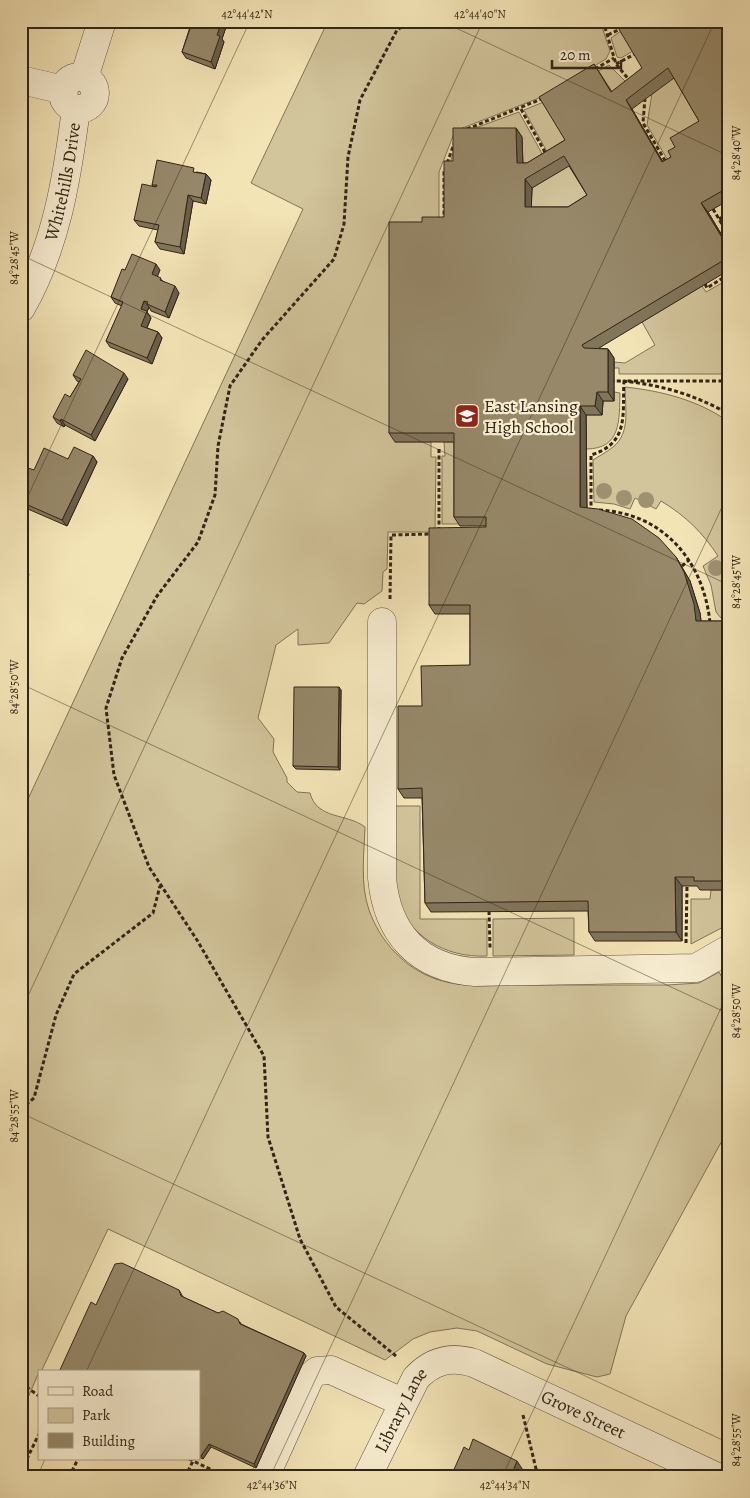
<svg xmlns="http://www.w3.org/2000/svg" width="750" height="1498" font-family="Alegreya,serif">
<rect width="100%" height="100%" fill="#f3e4b6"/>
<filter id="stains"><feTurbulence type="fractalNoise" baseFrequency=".004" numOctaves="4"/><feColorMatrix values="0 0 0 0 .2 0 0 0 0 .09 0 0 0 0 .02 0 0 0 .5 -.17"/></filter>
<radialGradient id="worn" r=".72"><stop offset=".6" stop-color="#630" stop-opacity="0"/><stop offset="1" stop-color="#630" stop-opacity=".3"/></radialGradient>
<!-- green -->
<path fill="#d2c49b" stroke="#827458" d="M328 21H600L610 51 606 59 544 96 455 131 439 172V226L395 442H431V457H436L435 532H388L387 569 383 572 382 591 364 604 357 603 329 643 298 645V629L276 645 258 718 274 739 273 752 287 778V782L297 792 310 793C317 820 347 813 365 827 364 854 360 884 369 910 380 941 404 968 436 979 465 989 496 985 526 985 573 985 620 985 667 985L699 983 719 972 729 990V1128L626 1316 610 1374 597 1377 547 1364 477 1331 457 1328 430 1332 413 1339 385 1360 108 1229 41 1372H39L21 1414V814L303 209 251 183Z
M621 31 633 51 621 58 617 57 611 38Z
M609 65 630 86 571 149 550 157 524 110 546 101Z
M675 77 705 130 673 169 647 125 652 93Z
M519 112 545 159 546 164 447 173 459 134Z
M570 165 593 204 531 216 532 188Z
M729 279V374H619V368H614V362L625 363 655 345 642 322 702 286 706 292Z
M625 387C662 391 698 400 729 422V618H721L716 612 711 585 703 566 718 556C703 533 686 516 661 501L656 509 635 498 630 509 614 504 594 502 593 460C599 456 607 452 613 447 631 433 625 407 625 387Z
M614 392 620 393C619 419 622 449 586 449V415H602L603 401H614Z
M444 442H460V524H442V456H445Z
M394 806H420V919H487V956C445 958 407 936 396 895 394 886 395 876 395 868 395 847 394 827 394 806Z
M711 890H729V924L691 944V899H710Z
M574 918V955L493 956V919Z"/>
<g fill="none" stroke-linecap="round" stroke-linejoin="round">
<defs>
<g id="minor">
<circle cx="79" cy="93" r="16"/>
<path d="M84 78 102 21"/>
<path d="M21 80 64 90"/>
<path id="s1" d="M21 308C56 247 67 179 76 109"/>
<path d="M382 622V878C387 933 418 968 475 972L696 968 729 949"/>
<path d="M265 1477 310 1377 317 1371 331 1370 402 1402"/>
<path id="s2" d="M367 1477 416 1378C433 1360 451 1356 474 1363L717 1477"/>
</g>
</defs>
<!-- minor casing -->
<use href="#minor" stroke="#62553e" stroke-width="29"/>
<!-- path -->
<path stroke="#312516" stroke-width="3" stroke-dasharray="4 2.5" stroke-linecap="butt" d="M603 21 616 64 630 81
M608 35 620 29
M616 64 635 54
M595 69 614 58
M645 98 643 123 667 164
M521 109 546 154
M467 129 544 98
M713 209 729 236
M719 219 729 213
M444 221V172L455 141
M705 284 707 288 729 274
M729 381H624C664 386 693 394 729 414
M722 410 728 381
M593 510H591V455C630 443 622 414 624 381H614
M599 510C664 513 704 562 710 623H712
M439 531V447
M682 566 689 560
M390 599 391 535 433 534
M489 911 490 948
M686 943 687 886
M21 1109 34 1098 56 1015 74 974 153 913 160 886
M396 1356 336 1307 300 1239 268 1137 264 1056 197 940 149 867 114 775 106 708 122 658 157 596 198 542 215 495 218 446 230 386 262 340 334 259 344 224 348 157 360 100 397 30 411 21
M21 1383 39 1396
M523 1415 538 1477
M189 1459 227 1477
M21 1471 39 1434
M69 1477 78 1459
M185 1477 193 1461"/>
<!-- minor -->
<use href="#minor" stroke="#f7edd0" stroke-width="28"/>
</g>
<!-- trees -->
<g fill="#9e9170">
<circle cx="604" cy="491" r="8"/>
<circle cx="624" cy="498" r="8"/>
<circle cx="646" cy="500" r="8"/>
<circle cx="716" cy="568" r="8"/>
</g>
<!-- wall -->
<path fill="#81755a" stroke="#312516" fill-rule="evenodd" d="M183 21H228L222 39 224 42 215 69 186 58 182 52 190 27 187 26Z
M729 21V200L708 212 729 247V270L599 348 608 349 614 358V401H603L602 415H586L587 508 676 557 690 581 700 613 701 621H729V890H700L697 886H682V941H595L589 932 588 911 431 912 425 903 422 798H404L398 789 422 706 470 665V614H435L429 605 486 527V526H460L454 517V442H395L389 433 422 222 444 217 453 161 516 128 522 137 523 163H527L565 140 594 64 612 92 642 68ZM674 78 699 121 675 147 671 157 663 162 632 109ZM569 166 587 195 568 207H531L532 188Z
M197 172 206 174 211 180 206 204 193 201 184 254 160 249 155 242 158 230 139 226 134 220 153 187 152 185Z
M125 270H160L157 276 164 282 179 293 169 318 151 311 149 307 147 312 151 318 147 328 158 332 162 338 152 364 110 347 106 341 122 306 115 303 111 297Z
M73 375 128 379 95 441 65 425 64 427 57 423 53 417 70 397 79 382 77 381Z
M93 456 97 462 67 526 21 506V475L68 459Z
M341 690 340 770 296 769 293 766Z
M179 1290 183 1297 218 1313 240 1322 241 1324 304 1353 306 1356 256 1468 211 1447 203 1459 199 1457V1372L96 1305Z"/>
<!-- shaded-wall -->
<path fill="#695f4a" stroke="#312516" d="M222 21H228L222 39 224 42 215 69 211 62 217 35Z
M626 100 632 109 668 171 662 162Z
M516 128 522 137 523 172 517 163Z
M206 174 211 180 206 204 201 198Z
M525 179 532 188 531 216 525 207Z
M188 195 193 201 184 254 180 247Z
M701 203 708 212 729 247V249Z
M156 264 160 270 156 280 152 274Z
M175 286 179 293 169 318 165 312Z
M144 301 149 307 147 312 151 318 145 332 141 326V309Z
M158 332 162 338 152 364 147 358Z
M608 349 614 358V401L608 392Z
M124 373 128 379 95 441 91 435Z
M597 392 603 401 602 415 595 406Z
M580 406 586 415 587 516 580 507Z
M61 419 65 425 64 427 60 421Z
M93 456 97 462 67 526 62 520Z
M676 557 690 581 700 613 702 630 696 621Z
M24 568 29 574 21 602V580Z
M339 687 341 690 340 770 338 767Z
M675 877 682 886V941L676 932Z
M304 1353 306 1356 256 1468 254 1464Z
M209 1444 211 1447 203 1459 201 1456Z
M517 1461 525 1473 523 1477 513 1471Z"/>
<!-- building -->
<path fill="#968869" stroke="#312516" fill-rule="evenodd" d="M186 21H222L217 35 220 36 211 62 182 52 192 23Z
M614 21H729V187L701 203 729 249V257L582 345 584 348 608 349V392H597L595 406H580V507L598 509 632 519 659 538 676 557 684 572 694 604 696 621H729V881H694V877H675L676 932H589L588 901 425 903 422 788 398 789V706H422L421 666 470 665V605H429V528L486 527V517H454V433H389V222H422V217H444V161H453V128H516L517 163H527L565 140 539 97 594 64 611 92 642 68ZM668 68 699 121 670 138 675 147 668 151 671 157 662 162 626 100ZM564 156 587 195 568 207H525V179Z
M157 160 194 168 193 172 206 174 201 198 188 195 180 247 155 242 159 225 134 220 142 184 156 187 157 185H152Z
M132 254 156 264 152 274 161 278 160 280 175 286 165 312 147 304 148 302 144 301 141 309 147 311 141 326 158 332 147 358 106 341 123 302 111 297 122 269 125 270Z
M86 350 124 373 91 435 61 419 60 421 53 417 65 394 70 397 81 379 73 375Z
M74 447 93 456 62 520 21 502V475L25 467 34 470 44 448 68 459Z
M21 567 24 568 21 580Z
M294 687H339L338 767 293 766Z
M122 1263 179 1290 181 1296 218 1313 223 1311 238 1319 240 1324 304 1353 254 1464 209 1444 201 1456 199 1455V1372H59L91 1302 96 1305 115 1264Z
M473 1439 517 1461 513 1471 524 1477H456L452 1474 464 1447 469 1450Z"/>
<!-- ticks -->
<path fill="none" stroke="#312516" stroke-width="1" stroke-opacity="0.45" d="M441 21 729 156M21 255 729 585M21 511 250 21M21 684 729 1014M21 1011 483 21M21 1113 729 1443M86 1372 715 21M37 1477 45 1459M270 1477 729 492M502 1477 729 991"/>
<!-- icons -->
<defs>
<symbol id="school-square" viewBox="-11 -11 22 22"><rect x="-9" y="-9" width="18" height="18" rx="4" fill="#8f2418" stroke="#f7edd0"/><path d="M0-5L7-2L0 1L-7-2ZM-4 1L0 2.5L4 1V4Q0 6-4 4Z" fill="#fff"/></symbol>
</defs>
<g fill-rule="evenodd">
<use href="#school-square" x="453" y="402" width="28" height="28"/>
</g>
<g text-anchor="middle" stroke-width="4.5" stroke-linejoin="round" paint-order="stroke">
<!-- street labels -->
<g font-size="18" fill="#312516" stroke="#f7edd0">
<text dy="6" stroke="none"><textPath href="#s1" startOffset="134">Whitehills Drive</textPath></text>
<text dy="6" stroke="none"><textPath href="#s2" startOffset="75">Library Lane</textPath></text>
<text dy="6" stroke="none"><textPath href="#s2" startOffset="295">Grove Street</textPath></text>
</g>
<!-- poi labels -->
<g font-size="18" fill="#312516" stroke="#f7edd0" text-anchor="start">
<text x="484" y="412">East Lansing<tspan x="484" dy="21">High School</tspan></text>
</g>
</g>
<!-- margin -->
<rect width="750" height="1498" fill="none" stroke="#f3e4b6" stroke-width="55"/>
<!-- legend -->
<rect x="38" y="1370" width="162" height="90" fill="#f7edd0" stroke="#a89d86"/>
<rect x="48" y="1387" width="25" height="8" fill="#f7edd0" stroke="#a89d86"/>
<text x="82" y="1396" font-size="15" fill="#312516">Road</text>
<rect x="48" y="1408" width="25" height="15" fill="#d2c49b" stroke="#a89d86"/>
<text x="82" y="1420" font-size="15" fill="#312516">Park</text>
<rect x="48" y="1433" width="25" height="15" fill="#968869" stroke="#a89d86"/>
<text x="82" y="1446" font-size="15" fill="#312516">Building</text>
<!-- scale -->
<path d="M552 60v8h69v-8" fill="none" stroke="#312516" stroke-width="2.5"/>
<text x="560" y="60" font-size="15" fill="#312516" stroke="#f7edd0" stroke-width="4" paint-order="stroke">20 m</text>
<rect x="28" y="28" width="694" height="1442" fill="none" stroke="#312516" stroke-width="2"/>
<g font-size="12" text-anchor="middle" fill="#312516">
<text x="247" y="18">42°44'42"N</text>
<text x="480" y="18">42°44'40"N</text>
<text transform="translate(736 153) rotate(-90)" y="4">84°28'40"W</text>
<text transform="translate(14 258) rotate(-90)" y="4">84°28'45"W</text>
<text transform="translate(736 582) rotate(-90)" y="4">84°28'45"W</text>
<text transform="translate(14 687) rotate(-90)" y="4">84°28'50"W</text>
<text transform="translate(736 1011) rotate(-90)" y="4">84°28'50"W</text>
<text transform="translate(14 1116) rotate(-90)" y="4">84°28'55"W</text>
<text transform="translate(736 1440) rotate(-90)" y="4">84°28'55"W</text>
<text x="272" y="1489">42°44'36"N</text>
<text x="505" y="1489">42°44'34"N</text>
</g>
<rect width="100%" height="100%" filter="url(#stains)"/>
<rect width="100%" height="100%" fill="url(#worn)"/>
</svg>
